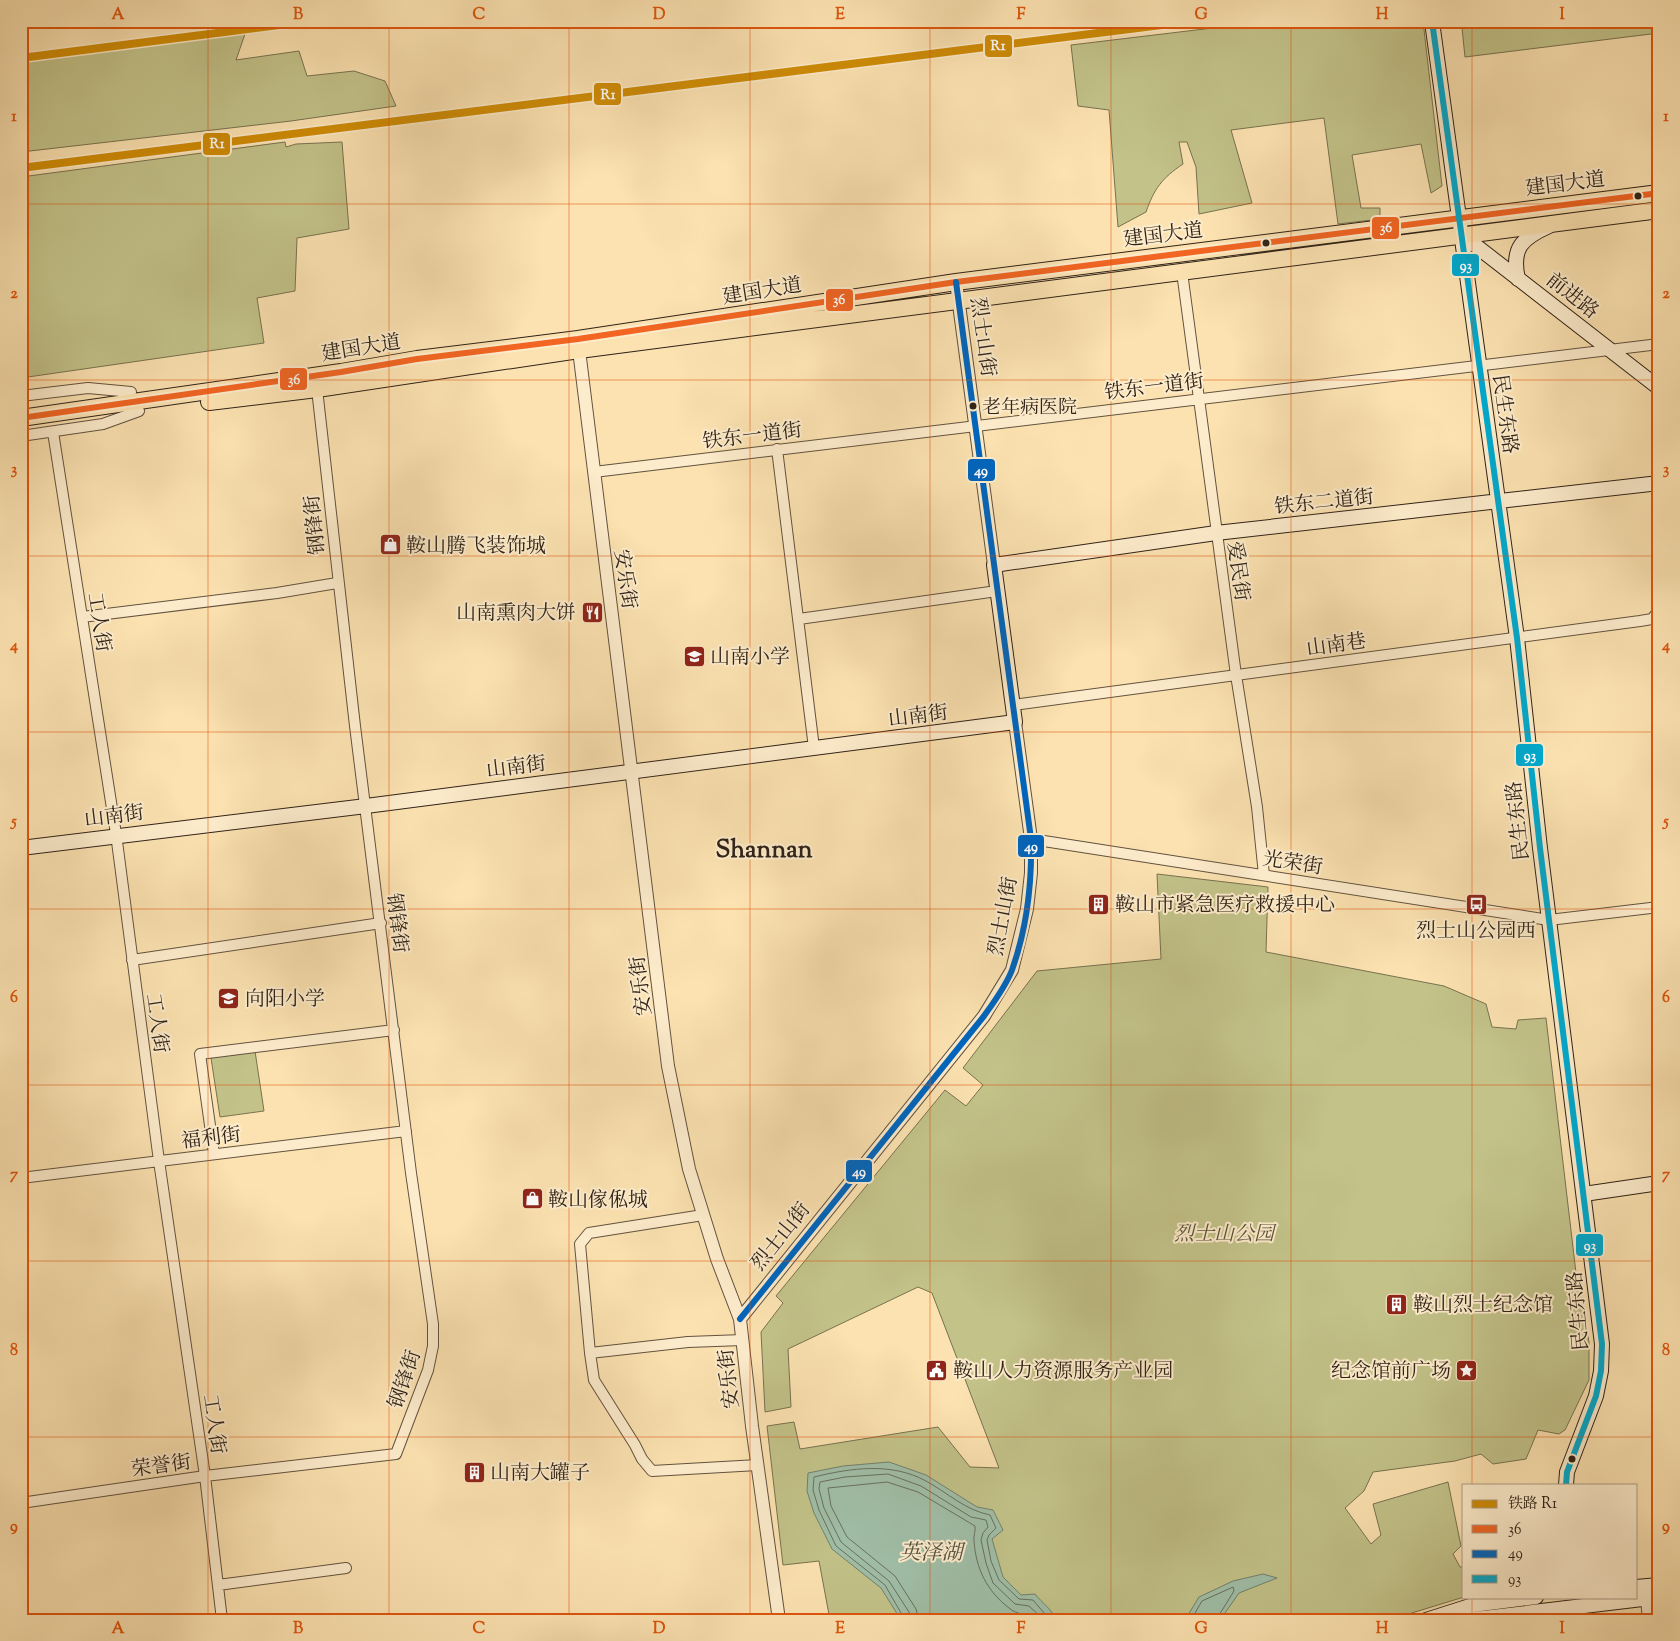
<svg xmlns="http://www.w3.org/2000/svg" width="1680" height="1641" font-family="'Sorts Mill Goudy','Noto Serif SC',serif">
<rect width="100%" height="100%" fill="#fce2b1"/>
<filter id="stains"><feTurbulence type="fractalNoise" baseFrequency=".004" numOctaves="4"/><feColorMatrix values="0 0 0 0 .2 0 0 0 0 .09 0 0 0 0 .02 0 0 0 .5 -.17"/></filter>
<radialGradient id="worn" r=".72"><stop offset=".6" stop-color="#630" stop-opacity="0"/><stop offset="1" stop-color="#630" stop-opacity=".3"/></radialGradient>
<!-- green -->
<path fill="#c2c289" stroke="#787250" d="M1271 21H1423L1442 186 1431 193 1421 144 1352 155 1361 208H1380V219L1338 224 1324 118 1231 130 1252 203 1199 214 1196 167 1187 142H1179L1183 164C1162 178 1154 189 1146 212L1118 227 1109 110 1078 106 1071 45Z
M1531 21H1659V33L1465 57 1462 28Z
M242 27 245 34 236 60 299 51 307 76 354 71 385 81 396 106 291 121 21 152V55Z
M285 142 286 147 296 144 342 142 349 229 297 238 295 291 257 298 264 343 21 378V177Z
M1157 874 1268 887 1266 952 1444 986 1486 1004 1492 1027 1516 1029 1518 1020 1546 1018 1576 1273 1589 1342V1380L1565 1430 1559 1434 1538 1430 1526 1459 1493 1464 1481 1454 1455 1461 1373 1472 1364 1491 1345 1508 1371 1544 1381 1535 1373 1504 1448 1482 1461 1546 1453 1554 1460 1567H1464V1597L1389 1620H830L819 1561 783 1565 767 1426 794 1422 800 1449 938 1427 970 1467 999 1468 932 1293 918 1287 788 1349 791 1407 765 1412 761 1332 783 1303 776 1296 945 1090 966 1106 983 1085 963 1068 1037 971 1161 959Z
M255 1051 264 1111 220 1117 211 1058Z"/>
<!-- water -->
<path fill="#a0bea7" stroke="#73806d" d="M889 1462 926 1475 977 1507 993 1510 1003 1530 992 1539 1003 1577 1021 1595 1035 1594C1042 1603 1052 1609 1056 1620H901L881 1588 832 1549 814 1513 807 1491 808 1473 843 1466Z
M1263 1574 1277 1578 1239 1593 1220 1620H1185L1199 1597 1233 1581Z"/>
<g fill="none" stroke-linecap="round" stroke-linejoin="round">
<!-- shore -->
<path stroke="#68705f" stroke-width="1" d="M905 1620 885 1585 836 1546 819 1510 813 1490 814 1477C851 1468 891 1462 926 1481 948 1493 965 1510 990 1515L996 1528 989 1535 987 1540 991 1561 999 1580 1019 1599 1033 1600 1050 1620
M911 1620 909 1612 889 1581 841 1542 824 1508 819 1489 820 1482 845 1477 888 1474 921 1486 971 1517 986 1520 988 1527 983 1533 981 1540 986 1563 993 1583 1015 1604 1029 1606 1044 1620
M919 1620 916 1609 895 1576 847 1537 831 1506 828 1488 887 1482 918 1492 975 1526C976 1531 973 1536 974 1541 976 1569 987 1591 1009 1608 1017 1615 1023 1612 1032 1620
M1191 1620 1202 1601 1233 1587 1234 1591 1216 1620"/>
<defs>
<path id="minor" d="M1182 272 1236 675 1257 807 1264 875
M21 396 88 388 131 392
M53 432 116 834 159 1161 205 1476 222 1620
M21 436 103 424 139 411
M777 449 814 748
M594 472 1659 344
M82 617 277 593 337 583
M799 619 997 591
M1013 705 1640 621 1652 619 1659 610
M1031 839 1549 920 1659 907
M132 960 381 923
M214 1154 200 1054 394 1030
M21 1178 406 1131
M703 1215 589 1233 580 1244 590 1353 594 1380 635 1445 642 1459 652 1471 758 1465
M590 1353 688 1342 743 1340
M21 1503 205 1476 396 1454 428 1370 433 1346V1324L411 1173 355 726 317 389
M218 1585 346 1568
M1646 1599 1648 1620"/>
<path id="tertiary" d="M956 282 994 565
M578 342 668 1066 689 1169 717 1259 740 1319 752 1426 779 1620
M740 1319 984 1016 1012 970 1027 909 1031 873V839L1015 722"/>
<path id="secondary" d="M1433 29 1517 638 1540 848 1602 1344 1601 1371 1596 1396 1567 1472 1566 1485
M1462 235 1659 388
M1518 279C1511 248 1522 238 1549 226
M21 848 366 806 1015 722 994 565 1216 533 1659 483
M1584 1194 1659 1183
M1636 1587 1659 1585
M1426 1620 1473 1605 1536 1597
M1467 1620 1659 1597"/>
<path id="trunk" d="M209 402 317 389 579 350 1659 210
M21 418 341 372 417 359 578 339 956 282 1659 193"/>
</defs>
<!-- minor casing -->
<use href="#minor" stroke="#62523e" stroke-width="12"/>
<!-- tertiary casing -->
<use href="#tertiary" stroke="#62523e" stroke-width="14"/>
<!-- secondary casing -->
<use href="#secondary" stroke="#2f2217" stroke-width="16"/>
<!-- trunk casing -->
<use href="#trunk" stroke="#2f2217" stroke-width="18"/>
<!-- minor -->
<use href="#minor" stroke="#fdeccc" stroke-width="10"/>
<!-- tertiary -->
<use href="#tertiary" stroke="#fdeccc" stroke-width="12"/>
<!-- secondary -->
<use href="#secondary" stroke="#fdeccc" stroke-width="14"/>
<!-- trunk -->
<use href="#trunk" stroke="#fce2b1" stroke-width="16"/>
<defs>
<path id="bus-1" d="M21 418 341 372 417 359 578 339 956 282 1659 193"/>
<path id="bus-2" d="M740 1319 984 1016C994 1002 1006 986 1012 970 1027 928 1032 883 1031 839L956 282"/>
<path id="bus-3" d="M1432 21 1517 638 1540 848 1602 1344 1601 1371 1596 1396 1567 1472 1566 1485"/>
</defs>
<!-- bus-1 casing -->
<use href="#bus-1" stroke="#fdeccc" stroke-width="10"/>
<!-- bus-2 casing -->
<use href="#bus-2" stroke="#fdeccc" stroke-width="10"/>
<!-- bus-3 casing -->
<use href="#bus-3" stroke="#fdeccc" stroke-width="10"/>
<!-- bus-1 -->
<use href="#bus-1" stroke="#f26522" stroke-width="6"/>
<!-- bus-2 -->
<use href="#bus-2" stroke="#0065bd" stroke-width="6"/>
<!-- bus-3 -->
<use href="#bus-3" stroke="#00a9ce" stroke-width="6"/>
<defs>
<path id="rail-1" d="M21 58 311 21
M21 168 1194 21"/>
</defs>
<!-- rail-1 casing -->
<use href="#rail-1" stroke="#fdeccc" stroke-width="11"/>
<!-- rail-1 -->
<use href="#rail-1" stroke="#cf8c05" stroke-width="8"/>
</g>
<!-- grid -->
<path fill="none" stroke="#df560d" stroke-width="1" stroke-opacity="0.55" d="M208 21V1620M389 21V1620M569 21V1620M750 21V1620M930 21V1620M1111 21V1620M1291 21V1620M1472 21V1485M21 204H1659M21 380H1659M21 556H1659M21 732H1659M21 909H1659M21 1085H1659M21 1261H1659M21 1437H1659M1472 1597V1620"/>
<!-- icons -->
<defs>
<symbol id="shop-square" viewBox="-11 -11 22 22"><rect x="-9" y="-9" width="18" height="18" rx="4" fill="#8f2418" stroke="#fdeccc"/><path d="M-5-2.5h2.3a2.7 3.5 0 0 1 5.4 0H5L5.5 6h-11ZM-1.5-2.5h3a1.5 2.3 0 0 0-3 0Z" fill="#fff"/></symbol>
<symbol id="restaurant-square" viewBox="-11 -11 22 22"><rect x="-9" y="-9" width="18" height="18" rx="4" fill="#8f2418" stroke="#fdeccc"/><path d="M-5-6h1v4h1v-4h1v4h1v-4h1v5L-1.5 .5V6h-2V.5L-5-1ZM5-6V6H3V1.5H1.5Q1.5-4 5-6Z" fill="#fff"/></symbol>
<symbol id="school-square" viewBox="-11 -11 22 22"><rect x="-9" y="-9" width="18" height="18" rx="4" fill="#8f2418" stroke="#fdeccc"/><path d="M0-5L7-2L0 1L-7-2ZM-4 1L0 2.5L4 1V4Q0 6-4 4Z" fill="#fff"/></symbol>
<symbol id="building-square" viewBox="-11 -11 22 22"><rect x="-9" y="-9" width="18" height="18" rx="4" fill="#8f2418" stroke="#fdeccc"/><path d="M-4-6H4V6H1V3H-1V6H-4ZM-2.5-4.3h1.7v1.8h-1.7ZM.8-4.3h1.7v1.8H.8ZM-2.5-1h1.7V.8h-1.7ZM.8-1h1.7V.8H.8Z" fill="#fff"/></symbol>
<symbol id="bus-square" viewBox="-11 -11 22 22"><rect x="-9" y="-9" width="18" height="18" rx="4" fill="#8f2418" stroke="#fdeccc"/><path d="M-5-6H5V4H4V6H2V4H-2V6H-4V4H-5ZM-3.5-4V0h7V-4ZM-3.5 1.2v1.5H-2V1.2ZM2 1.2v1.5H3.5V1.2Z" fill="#fff"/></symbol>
<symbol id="civic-square" viewBox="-11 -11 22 22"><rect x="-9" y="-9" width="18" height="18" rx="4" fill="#8f2418" stroke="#fdeccc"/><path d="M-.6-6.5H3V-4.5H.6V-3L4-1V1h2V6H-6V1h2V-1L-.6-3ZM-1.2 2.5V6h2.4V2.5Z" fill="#fff"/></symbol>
<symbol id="sight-square" viewBox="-11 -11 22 22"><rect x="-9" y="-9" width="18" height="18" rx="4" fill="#8f2418" stroke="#fdeccc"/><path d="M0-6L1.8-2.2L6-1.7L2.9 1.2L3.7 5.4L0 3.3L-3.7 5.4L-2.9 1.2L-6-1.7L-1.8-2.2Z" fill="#fff"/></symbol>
</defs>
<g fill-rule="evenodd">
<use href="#shop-square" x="378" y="532" width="25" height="25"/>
<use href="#restaurant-square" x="580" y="600" width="25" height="25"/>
<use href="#school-square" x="682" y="644" width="25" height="25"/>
<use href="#building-square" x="1086" y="892" width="25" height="25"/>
<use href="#bus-square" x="1464" y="892" width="25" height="25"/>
<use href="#school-square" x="216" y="986" width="25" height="25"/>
<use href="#shop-square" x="520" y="1186" width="25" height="25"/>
<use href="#building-square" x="1384" y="1292" width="25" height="25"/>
<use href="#civic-square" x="924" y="1358" width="25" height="25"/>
<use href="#sight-square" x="1454" y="1358" width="25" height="25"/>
<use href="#building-square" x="462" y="1460" width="25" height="25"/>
</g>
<!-- markers -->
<g fill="#2f2217" stroke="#fdeccc" stroke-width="2">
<circle cx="1638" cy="196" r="4.5"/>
<circle cx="1266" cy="243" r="4.5"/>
<circle cx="973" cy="406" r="4.5"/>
<circle cx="1572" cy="1459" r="4.5"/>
</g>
<g text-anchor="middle" stroke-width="4" stroke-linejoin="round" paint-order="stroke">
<!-- bus labels -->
<g font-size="19" fill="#2f2217" stroke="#fdeccc" text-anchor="start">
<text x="982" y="413">老年病医院</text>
</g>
<!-- street labels -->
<g font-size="20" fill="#2f2217" stroke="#fdeccc">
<text transform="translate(1565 183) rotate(-7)" y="7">建国大道</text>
<text transform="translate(1163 234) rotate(-7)" y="7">建国大道</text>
<text transform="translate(762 290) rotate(-9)" y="7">建国大道</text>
<text transform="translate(1573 295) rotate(38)" y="7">前进路</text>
<text transform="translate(984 337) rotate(82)" y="7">烈士山街</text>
<text transform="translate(361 347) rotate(-9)" y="7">建国大道</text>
<text transform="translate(1154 386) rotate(-7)" y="7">铁东一道街</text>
<text transform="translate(1506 414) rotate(82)" y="7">民生东路</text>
<text transform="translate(752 435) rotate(-7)" y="7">铁东一道街</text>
<text transform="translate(1324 501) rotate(-6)" y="7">铁东二道街</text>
<text transform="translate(314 525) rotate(-96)" y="7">钢锋街</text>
<text transform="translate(1239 571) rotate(82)" y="7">爱民街</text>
<text transform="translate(626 579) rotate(82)" y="7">安乐街</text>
<text transform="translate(100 622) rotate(81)" y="7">工人街</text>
<text transform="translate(1336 644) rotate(-8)" y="7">山南巷</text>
<text transform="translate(918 715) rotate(-7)" y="7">山南街</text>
<text transform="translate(516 766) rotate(-7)" y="7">山南街</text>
<text transform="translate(114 815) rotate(-7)" y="7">山南街</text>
<text transform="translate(1517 821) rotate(-96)" y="7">民生东路</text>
<text transform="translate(1293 862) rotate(9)" y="7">光荣街</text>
<text transform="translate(1002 916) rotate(-79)" y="7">烈士山街</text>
<text transform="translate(398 923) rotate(83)" y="7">钢锋街</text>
<text transform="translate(640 986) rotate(-97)" y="7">安乐街</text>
<text transform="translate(158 1023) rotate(82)" y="7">工人街</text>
<text transform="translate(211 1137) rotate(-7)" y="7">福利街</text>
<text transform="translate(780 1236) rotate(-51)" y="7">烈士山街</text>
<text transform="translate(1577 1311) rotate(-95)" y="7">民生东路</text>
<text transform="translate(404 1379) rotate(-71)" y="7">钢锋街</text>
<text transform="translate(728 1379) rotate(-96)" y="7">安乐街</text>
<text transform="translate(215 1424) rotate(82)" y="7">工人街</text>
<text transform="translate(161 1465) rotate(-8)" y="7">荣誉街</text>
</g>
<!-- poi labels -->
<g font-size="20" fill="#2f2217" stroke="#fdeccc" text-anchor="start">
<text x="406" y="552">鞍山腾飞装饰城</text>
<text x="576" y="619" text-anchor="end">山南熏肉大饼</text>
<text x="710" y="663">山南小学</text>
<text x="1115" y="911">鞍山市紧急医疗救援中心</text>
<text x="1476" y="937" text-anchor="middle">烈士山公园西</text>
<text x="245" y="1005">向阳小学</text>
<text x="548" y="1206">鞍山傢俬城</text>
<text x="1413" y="1311">鞍山烈士纪念馆</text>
<text x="953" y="1377">鞍山人力资源服务产业园</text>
<text x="1451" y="1377" text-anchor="end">纪念馆前广场</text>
<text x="490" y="1479">山南大罐子</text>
</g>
<!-- park labels -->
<g font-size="20" font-style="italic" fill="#5b5239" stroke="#fdeccc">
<text x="1224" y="1240">烈士山公园</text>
</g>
<!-- water labels -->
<g font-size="21" font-style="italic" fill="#515142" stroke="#fdeccc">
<text x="931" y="1559">英泽湖</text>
</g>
<!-- district labels -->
<g font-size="25" font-weight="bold" fill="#2f2217" stroke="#fdeccc">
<text x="764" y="857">Shannan</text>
</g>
</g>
<g stroke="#fdeccc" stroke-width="2">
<rect x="984" y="34" width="29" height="24" rx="5" fill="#cf8c05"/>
<rect x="593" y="82" width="29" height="24" rx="5" fill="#cf8c05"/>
<rect x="202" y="132" width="29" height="24" rx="5" fill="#cf8c05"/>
<rect x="1371" y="216" width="29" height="24" rx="5" fill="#f26522"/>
<rect x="1451" y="253" width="29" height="24" rx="5" fill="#00a9ce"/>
<rect x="825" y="288" width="29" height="24" rx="5" fill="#f26522"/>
<rect x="279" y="367" width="29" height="24" rx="5" fill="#f26522"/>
<rect x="967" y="458" width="29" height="24" rx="5" fill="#0065bd"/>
<rect x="1515" y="743" width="29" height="24" rx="5" fill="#00a9ce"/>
<rect x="1017" y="834" width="28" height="24" rx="5" fill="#0065bd"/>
<rect x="845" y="1159" width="28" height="24" rx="5" fill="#0065bd"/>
<rect x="1575" y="1233" width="29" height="24" rx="5" fill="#00a9ce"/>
</g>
<g font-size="14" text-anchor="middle" font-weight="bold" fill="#fff">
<text x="998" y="50">R1</text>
<text x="608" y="99">R1</text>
<text x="217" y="148">R1</text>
<text x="1386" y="232">36</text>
<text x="1466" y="270">93</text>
<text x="839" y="304">36</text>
<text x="294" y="384">36</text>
<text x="981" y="475">49</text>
<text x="1530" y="760">93</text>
<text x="1031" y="851">49</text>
<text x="859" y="1176">49</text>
<text x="1590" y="1250">93</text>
</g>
<!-- margin -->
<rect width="1680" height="1641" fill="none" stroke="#fce2b1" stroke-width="55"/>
<!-- legend -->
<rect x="1462" y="1484" width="175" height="115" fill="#fdeccc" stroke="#ab9b84"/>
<rect x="1472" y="1500" width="25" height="8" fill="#cf8c05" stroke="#ab9b84"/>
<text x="1508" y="1508" font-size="15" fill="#2f2217">铁路 R1</text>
<rect x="1472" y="1525" width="25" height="8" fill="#f26522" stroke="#ab9b84"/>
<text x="1508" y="1534" font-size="15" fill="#2f2217">36</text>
<rect x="1472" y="1550" width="25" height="8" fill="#0065bd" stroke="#ab9b84"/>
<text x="1508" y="1558" font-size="15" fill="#2f2217">49</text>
<rect x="1472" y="1575" width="25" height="8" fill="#00a9ce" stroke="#ab9b84"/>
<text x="1508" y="1584" font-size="15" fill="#2f2217">93</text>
<rect x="28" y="28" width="1624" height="1586" fill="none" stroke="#df560d" stroke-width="2"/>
<g font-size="16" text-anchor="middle" font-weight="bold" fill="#df560d">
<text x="118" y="19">A</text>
<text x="298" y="19">B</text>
<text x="479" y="19">C</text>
<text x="659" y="19">D</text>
<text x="840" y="19">E</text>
<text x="1021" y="19">F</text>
<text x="1201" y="19">G</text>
<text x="1382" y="19">H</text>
<text x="1562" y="19">I</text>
<text x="14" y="121">1</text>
<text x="1666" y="121">1</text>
<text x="14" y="298">2</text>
<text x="1666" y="298">2</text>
<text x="14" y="474">3</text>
<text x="1666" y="474">3</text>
<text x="14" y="650">4</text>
<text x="1666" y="650">4</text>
<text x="14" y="826">5</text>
<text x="1666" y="826">5</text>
<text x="14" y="1002">6</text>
<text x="1666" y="1002">6</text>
<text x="14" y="1179">7</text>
<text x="1666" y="1179">7</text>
<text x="14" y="1355">8</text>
<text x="1666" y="1355">8</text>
<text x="14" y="1531">9</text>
<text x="1666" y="1531">9</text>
<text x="118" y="1633">A</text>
<text x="298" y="1633">B</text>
<text x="479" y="1633">C</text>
<text x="659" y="1633">D</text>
<text x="840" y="1633">E</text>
<text x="1021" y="1633">F</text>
<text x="1201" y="1633">G</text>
<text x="1382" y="1633">H</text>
<text x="1562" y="1633">I</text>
</g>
<rect width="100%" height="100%" filter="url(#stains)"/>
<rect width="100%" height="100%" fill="url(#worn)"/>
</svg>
